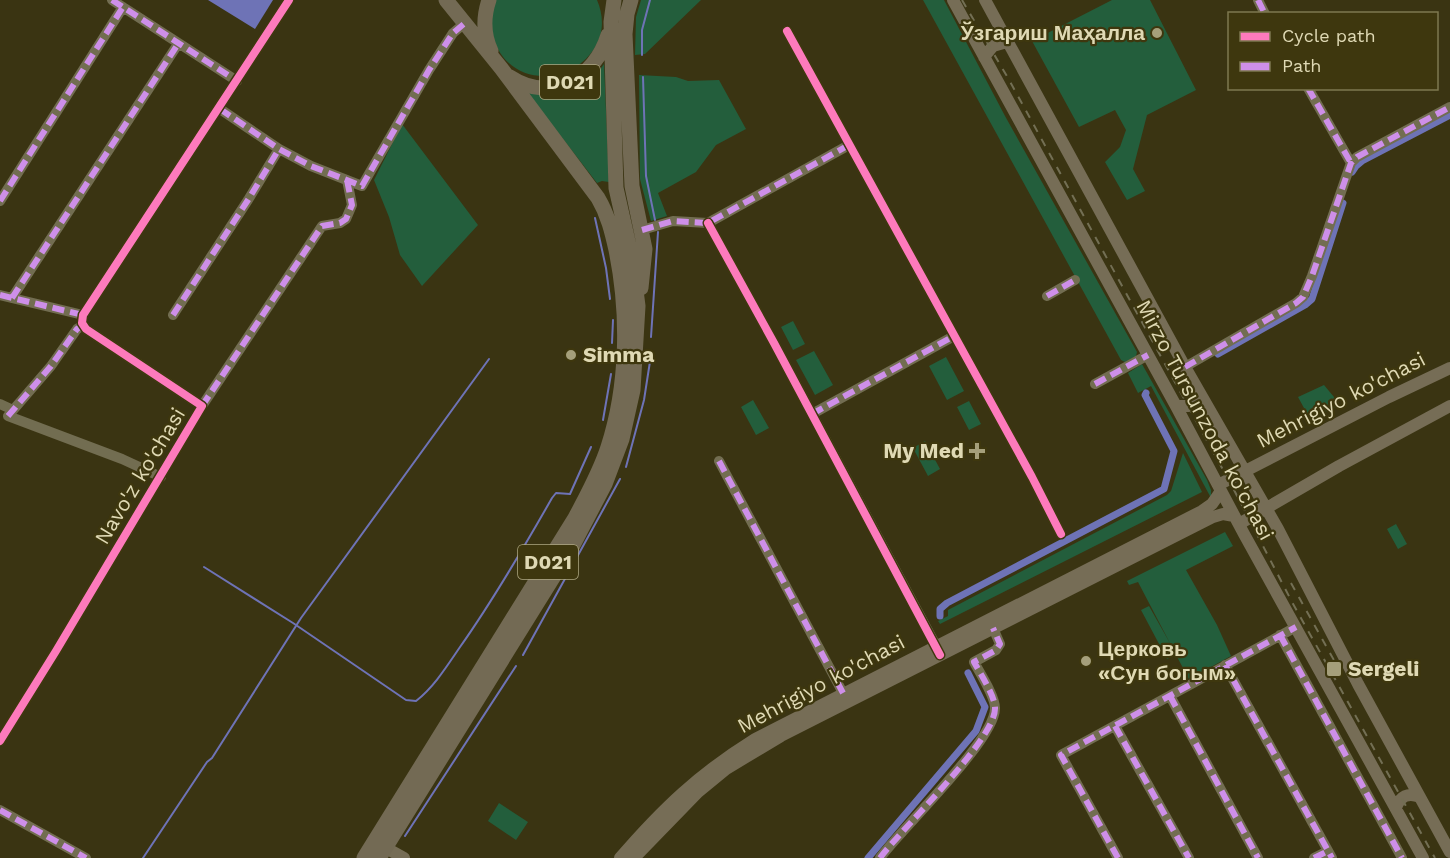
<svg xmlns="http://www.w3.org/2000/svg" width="1450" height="858" font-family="'Work Sans',sans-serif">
<rect width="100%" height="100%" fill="#3a3412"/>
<!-- green -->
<path fill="#235e3c" d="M495 0H597C604 16 604 34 594 49 568 88 506 86 493 36 490 24 492 12 495 0Z
M641 0H701L645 54 635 55 636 17Z
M923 0H944L1005 116 1137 352 1136 356 1125 362 1121 360Z
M1112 0H1150L1196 90 1147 115 1133 169 1145 191 1127 200 1105 162 1120 147 1126 130 1115 110 1079 127 1032 41Z
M604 64 609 182 602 181 597 183 526 91C559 94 583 95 604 64Z
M639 75 676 77 688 81 719 80 746 129 716 145 696 172 658 193 667 216 651 221 640 179Z
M402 124 478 225 422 286 400 255 389 217 374 180Z
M793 321 805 344 793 350 781 327Z
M814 351 833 385 815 395 796 360Z
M946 357 964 391 947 400 929 366Z
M1142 364 1207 480 1211 490V498L1151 386 1138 393 1128 373Z
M1324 385 1339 403 1336 407 1310 419 1298 397Z
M753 400 769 428 756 435 741 407Z
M969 401 981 424 969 430 957 407Z
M925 441 940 469 928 476 913 448Z
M1183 453 1202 492 940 624 938 621 948 616V610L1167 495 1171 491Z
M1396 524 1407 544 1398 549 1387 529Z
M1225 532 1233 546 1186 570 1217 625 1231 656 1189 679 1176 655 1167 659 1141 610 1149 606 1171 645 1138 582 1129 585 1127 581Z
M499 803 528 822 516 840 488 821Z"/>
<!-- water -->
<path fill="#6e73b6" d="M208 0H273L255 29Z"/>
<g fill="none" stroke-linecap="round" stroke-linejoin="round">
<!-- stream -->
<path stroke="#6e73b6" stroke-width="2" d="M642 55V30L650 0
M643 77 646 176 655 220
M595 218 606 268 610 299
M651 337 658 232
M612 343 613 320
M603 420 611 374
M626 467 644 400 651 355
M204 567 293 623 406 700 416 701C434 687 447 666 460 647 494 599 523 549 552 498L556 493 570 494 591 447
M523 655 620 479
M405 836 516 666
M143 858 207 762 212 758 301 618 489 359"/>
<!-- canal -->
<path stroke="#6e73b6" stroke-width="7" d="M1352 172 1356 166 1362 161 1450 115
M1218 354 1305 305 1312 299 1343 203
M940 616V609L947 603 1164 489 1174 451 1145 395 1146 393
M868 858 976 731 985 707 968 673"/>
<!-- minor -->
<path stroke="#726d51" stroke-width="10" d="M112 0 237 81
M1258 0 1265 14
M787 31 1032 477 1061 534
M1308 88 1351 163
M220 109 279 149 311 166 362 186 429 70 453 33 465 23
M0 201 123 7
M708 223 774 343 940 653
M642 230 673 221 708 223 849 145
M0 295 83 315
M1047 296 1075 280
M12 298 178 44
M173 315 248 200 279 149
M83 325 77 329 51 366 8 416 122 459 161 477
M1185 367 1296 303 1303 297 1312 276 1351 163 1357 157 1450 107
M1095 384 1148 355
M0 404 13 410
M202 406 322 226 340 223 346 219 352 205 347 180
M812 414 954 336
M719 461 843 693
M1280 635 1402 858
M1225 665 1332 858
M1170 696 1258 858
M1115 726 1189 858
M0 741 56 651 202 406 86 329 82 323 83 315 289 0
M0 810 86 858
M880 858C902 828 996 739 995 708 995 696 980 673 974 662L996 650 1000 644 993 628
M1118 858 1061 755 1296 627
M1314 858 1328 851"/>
<!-- major -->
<path stroke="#766d56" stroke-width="12" d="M953 0 1176 406 1244 534 1423 858
M985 0 1185 367 1278 529 1358 684 1450 852
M984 57 993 46 1007 42
M1176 406H1189L1195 401 1199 393
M1218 485 1389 397 1450 368
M1239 524 1339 466 1450 406
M1396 808C1400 796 1408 792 1420 797
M379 846 386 848 404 858
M620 858C663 808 699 774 755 739L1202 511 1212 504 1221 491
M634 858 698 792 726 769 781 736 1213 517 1223 514 1234 516"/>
<!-- highway -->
<path stroke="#736a54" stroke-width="15" d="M489 0C483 18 483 34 491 51
M631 0 627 14 625 34 632 186 645 249 641 288
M510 77C551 104 595 78 608 35
M364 858 575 518C587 495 600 472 608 447 628 385 629 314 616 250 612 232 608 215 598 198L501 68 446 0
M379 858 572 547 605 484 622 439 633 390 638 306 632 259 616 188 611 22 614 0"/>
<!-- rail -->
<path stroke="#736f54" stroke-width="2" stroke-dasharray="8 8" stroke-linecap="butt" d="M962 0 1008 78 1233 488 1292 602 1435 858
M1291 583 1335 662"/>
<!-- quiet -->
<path stroke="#ce8fe9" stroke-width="6" stroke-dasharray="12 6" stroke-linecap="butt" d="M112 0 237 81
M1258 0 1265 14
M1308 88 1351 163
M220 109 279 149 311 166 362 186 429 70 453 33 465 23
M0 201 123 7
M642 230 673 221 708 223 849 145
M0 295 83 315
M1047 296 1075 280
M12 298 178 44
M173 315 248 200 279 149
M1185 367 1296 303 1303 297 1312 276 1351 163 1357 157 1450 107
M1095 384 1148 355
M202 406 322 226 340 223 346 219 352 205 347 180
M812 414 954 336
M8 416 51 366 77 329 83 325
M719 461 843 693
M1280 635 1402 858
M1225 665 1332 858
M1170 696 1258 858
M1115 726 1189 858
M0 810 86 858
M880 858C902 828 996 739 995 708 995 696 980 673 974 662L996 650 1000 644 993 628
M1118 858 1061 755 1296 627
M1314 858 1328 851"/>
<defs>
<path id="cycleway" d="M787 31 1032 477 1061 534
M708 223 774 343 940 655
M0 741 56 651 202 406 86 329 82 323 83 315 289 0"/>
</defs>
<!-- cycleway casing -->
<use href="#cycleway" stroke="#3e370e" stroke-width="11"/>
<!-- cycleway -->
<use href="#cycleway" stroke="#fd7abc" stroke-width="8"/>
</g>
<!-- markers -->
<g fill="#a59f7b" stroke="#3e370e" stroke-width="2">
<circle cx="1157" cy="33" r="6"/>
<circle cx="571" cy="355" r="6"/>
<path d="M974 442h6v6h6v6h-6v6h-6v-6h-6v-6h6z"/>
<circle cx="1086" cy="661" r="6"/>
<rect x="1326" y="661" width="16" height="16" rx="3"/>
</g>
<g text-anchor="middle" stroke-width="4.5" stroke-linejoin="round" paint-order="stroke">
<!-- shield labels -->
<g fill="#3e370e" stroke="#afa882" stroke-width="1.5">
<rect x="540" y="65" width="60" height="34" rx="4.5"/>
<rect x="518" y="545" width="60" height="34" rx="4.5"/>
</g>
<g font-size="20" font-weight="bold" fill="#dfd9b4">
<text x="570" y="89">D021</text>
<text x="548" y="569">D021</text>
</g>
<!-- poi labels -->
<g font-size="21" font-weight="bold" fill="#dfd9b4" stroke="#3e370e" text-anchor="start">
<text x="1145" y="40" text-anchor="end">Ўзгариш Маҳалла</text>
<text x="583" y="362">Simma</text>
<text x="964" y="458" text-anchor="end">My Med</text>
<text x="1098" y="656">Церковь<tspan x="1098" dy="24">«Сун богым»</tspan></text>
<text x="1348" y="676">Sergeli</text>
</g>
<!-- street labels -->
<g font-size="21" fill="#dfd9b4" stroke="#3e370e">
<text transform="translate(1341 400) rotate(-27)" y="7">Mehrigiyo ko'chasi</text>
<text transform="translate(1205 420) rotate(62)" y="7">Mirzo Tursunzoda ko'chasi</text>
<text transform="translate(140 476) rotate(-59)" y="7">Navo'z ko'chasi</text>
<text transform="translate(821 684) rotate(-28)" y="7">Mehrigiyo ko'chasi</text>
</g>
</g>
<!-- legend -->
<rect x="1228" y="12" width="210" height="78" fill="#3e370e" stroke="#7e7850" stroke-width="1.5"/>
<rect x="1240" y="32" width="30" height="9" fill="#fd7abc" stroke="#7e7850" stroke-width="1.5"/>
<text x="1282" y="42" font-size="18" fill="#dfd9b4">Cycle path</text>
<rect x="1240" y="62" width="30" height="9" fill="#ce8fe9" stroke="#7e7850" stroke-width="1.5"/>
<text x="1282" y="72" font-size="18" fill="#dfd9b4">Path</text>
</svg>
